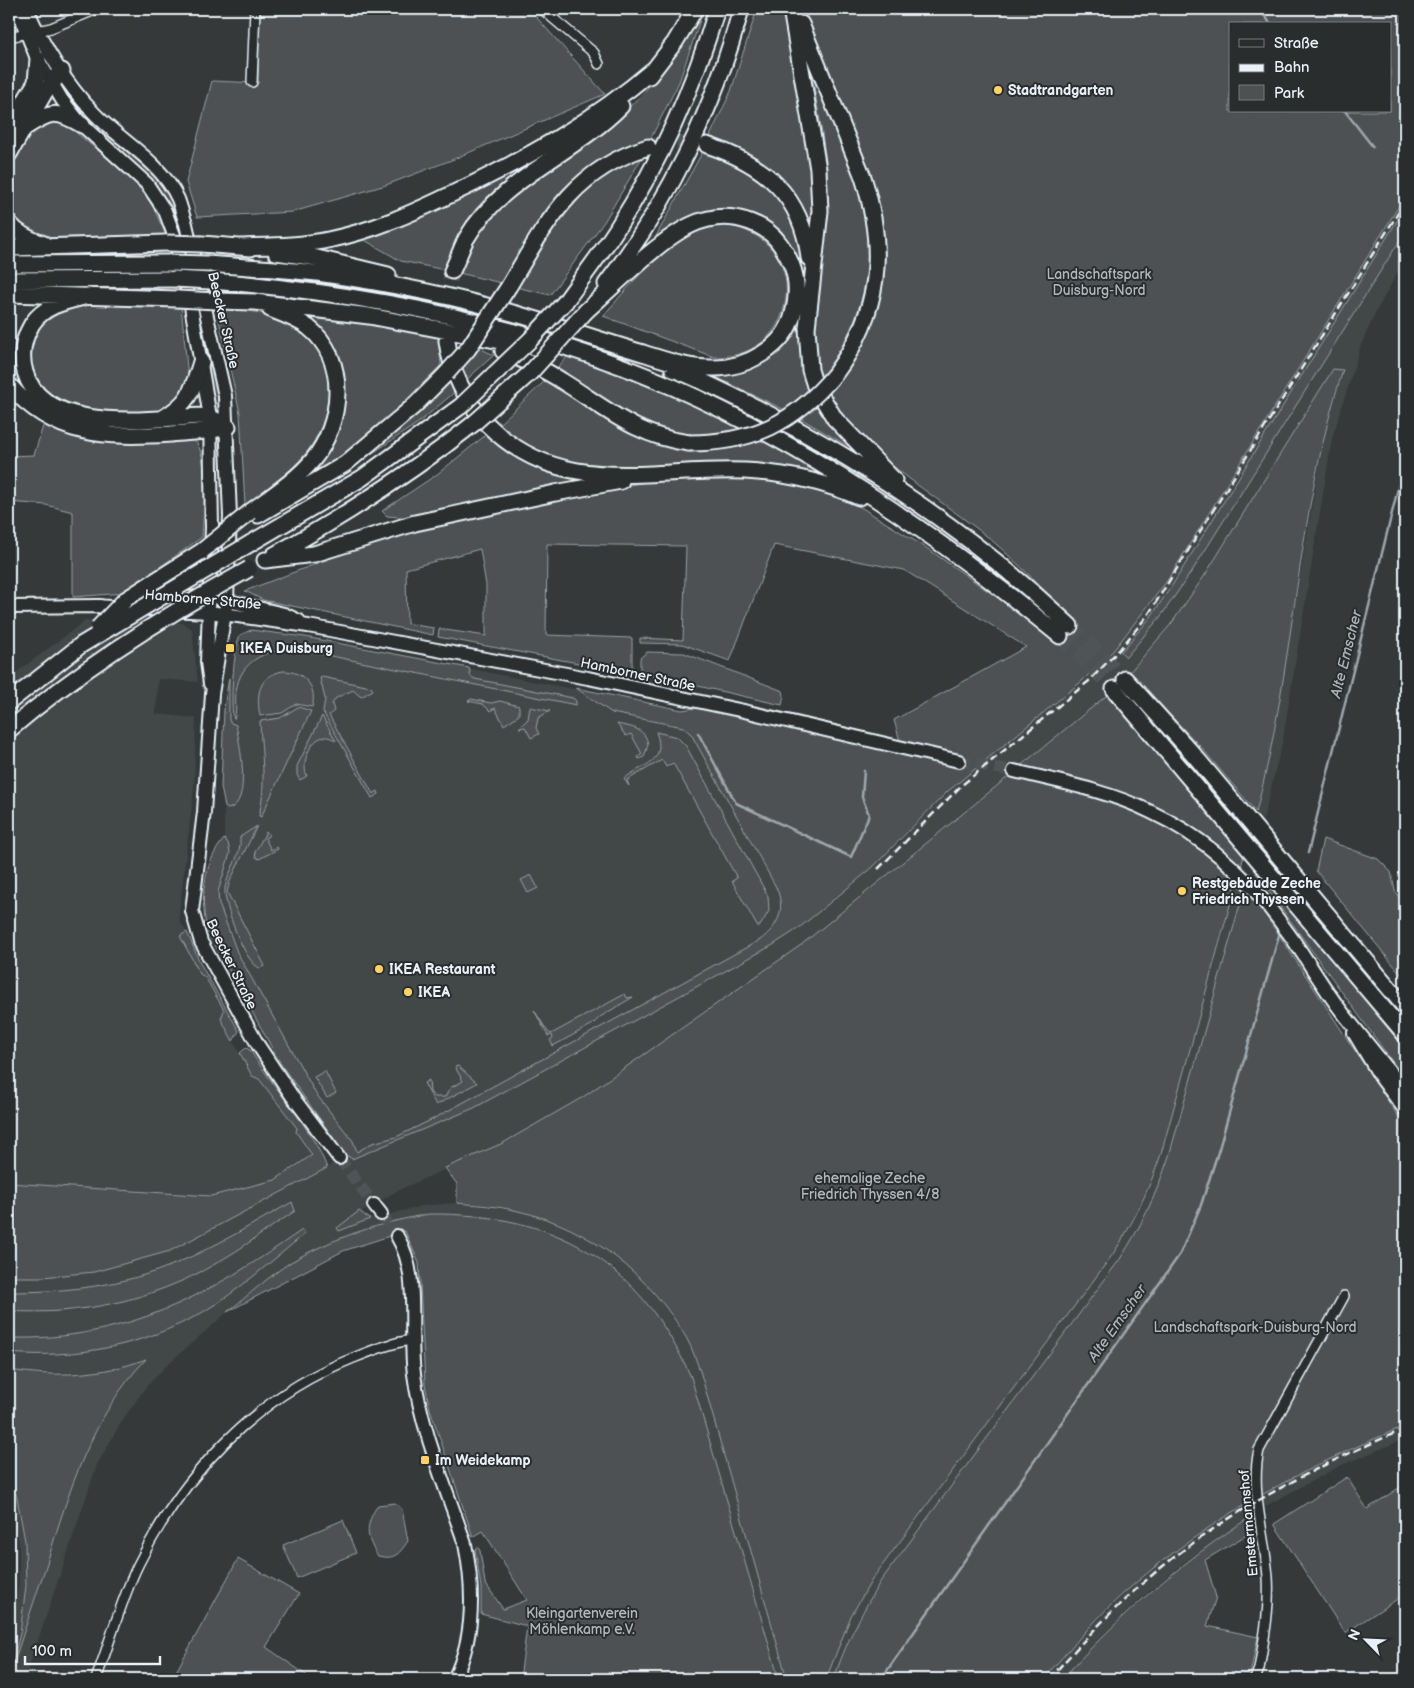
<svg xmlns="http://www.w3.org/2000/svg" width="1414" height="1688" font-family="'Balsamiq Sans',sans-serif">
<rect width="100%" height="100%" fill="#35393a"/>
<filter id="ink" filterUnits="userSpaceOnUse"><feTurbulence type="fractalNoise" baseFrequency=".02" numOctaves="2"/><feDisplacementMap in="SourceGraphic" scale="10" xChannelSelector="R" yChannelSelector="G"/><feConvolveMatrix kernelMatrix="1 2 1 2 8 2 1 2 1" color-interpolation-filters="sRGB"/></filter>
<g filter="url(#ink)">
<!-- built -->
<path fill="#424647" d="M1405 196V208L1173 584 1150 618 1121 652 1126 656 1161 616 1405 232V259L1376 312 1361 345 1332 439 1283 739 1263 821 1256 812 1267 768 1324 436 1343 371 1333 370 1205 575 1171 624 1129 673 1106 696 801 945 626 1067 583 1097 503 1143 395 1192 361 1213 359 1212 337 1228 339 1231 370 1219 426 1205 457 1203 517 1211 542 1217 586 1237 622 1261 642 1279 659 1298 688 1341 701 1374 787 1679H779L691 1377 648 1304 615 1269 557 1236 510 1221 455 1214H429L401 1219 375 1226 307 1254 289 1264 239 1302 168 1364 146 1387 122 1421 97 1465 25 1679H9L61 1516 82 1459 105 1414 132 1374 145 1360 123 1368 92 1373 22 1372 9 1370V1353L28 1354 160 1331 202 1313 232 1292 305 1234 302 1230 226 1281 188 1301 152 1316 117 1326 79 1334 30 1338H9V1311H77L109 1305 180 1281 215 1264 295 1211 292 1202 206 1250 176 1264 138 1277 95 1287 43 1292H9V1277H43L277 1195 327 1168 344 1154 282 1066 217 949 205 921 204 898 212 856 224 839V796L221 787 224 708 225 692 235 663 240 635 251 630 305 637 682 710 834 900 897 845 947 792 1082 681 1113 651 1167 581Z
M86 620 183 623 192 629 198 682 158 679 156 714 196 718 194 788 179 914 180 922 187 932 180 937 224 1010 221 1019 252 1076 259 1079 297 1128 296 1132 312 1155 275 1180 211 1196 9 1183V678Z
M1236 883 1244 890 1169 1156 1156 1194 1142 1224 1120 1259 880 1582 858 1619 842 1656 834 1679H826L851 1616 873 1578 1113 1254 1134 1220 1149 1190 1161 1154Z
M1405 1426V1439L1342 1465 1264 1507 1263 1494 1337 1454Z
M9 1473 17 1498 25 1541 26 1586 20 1633 9 1675V1645L19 1585V1542L9 1495Z
M1250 1501 1253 1515 1184 1563 1140 1599 1097 1641 1062 1679H1043L1087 1630 1131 1587 1178 1549Z"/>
<!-- green -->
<path fill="#4d5152" stroke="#9aa1a5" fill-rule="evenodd" d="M260 9H529L605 94 454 159 386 185 293 212 197 217 186 182 212 81 258 83Z
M701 9H704L679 82 651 138C576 154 537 221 501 283L459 273C485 195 557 172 613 122 630 107 646 91 660 73 676 53 688 30 701 9Z
M757 9H786L812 168 813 227 810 228C792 176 760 153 709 138L731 91Z
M805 9H1405V196L1167 581 1113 651 1082 681 947 792 872 868 799 928 773 945 474 1108 352 1159 345 1154 282 1066 208 932C199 902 203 863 224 839L228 843 230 853 218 892 219 904 237 952 316 1094 353 1141 357 1152 372 1143 396 1137 433 1119 760 940C779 926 786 909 776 887L691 734 683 727 612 713 576 688 682 710 702 707 955 764 964 756 900 741 894 720 1026 647 904 570 774 545 730 661 682 644 640 643V638L683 640 686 546 547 544 546 635 632 638V673L438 637 439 629 486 636V585L480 549 406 569 407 624 434 628 433 635 263 600 245 591 383 538 565 496 630 485 665 479 745 474 820 489 854 503 928 549 1032 622 1055 641 1074 620C1046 593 1019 563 989 538 934 494 865 456 828 395 948 248 848 154 805 9ZM1230 24H1390V111H1230Z
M814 75C860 188 904 269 820 379 803 325 827 257 828 201 828 158 819 117 812 76Z
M63 92 101 132 148 165 175 201 185 235H180C166 175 124 162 85 123 77 114 70 102 63 92Z
M46 119 67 125 130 177 150 201 166 235 40 238 26 233 9 216V169L32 132Z
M570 138 460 236 445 270 401 261 361 238Z
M703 151C772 173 806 210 805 285 797 248 787 234 753 219 731 210 715 208 693 216 681 220 668 235 656 236Z
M643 156 604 222 550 295 516 287C543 243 566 197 610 169 620 163 632 160 643 156Z
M1405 208V232L1194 568 1161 616 1126 657 1121 652 1150 618 1173 584Z
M722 225C814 234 804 359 714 357L603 316C635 280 672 231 722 225Z
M70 303 181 305 188 378 181 396 167 412C151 413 133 417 117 417 93 415 38 401 30 374 29 369 30 361 30 355 29 318 40 320 70 303Z
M803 305C799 335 801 361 810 390L785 410 716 377 718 373 740 371Z
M195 306H201L220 406 217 412 214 411Z
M216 307C238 309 262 311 283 321 337 347 341 408 306 453 289 474 266 489 245 505L240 413Z
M295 311 438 337 441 365 381 425 341 456 287 492 315 465 342 377Z
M477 347 494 355 465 381 459 369Z
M567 357 594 363 669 393 743 429 691 437 646 427 554 371Z
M1333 369 1343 370C1296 513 1295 667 1256 812L1201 747 1129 673 1171 624 1205 575Z
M450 379 455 392 418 423 326 484Z
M547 379C569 392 588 409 610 422 656 451 710 459 761 440L826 477 822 480 607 469 547 458 522 446 497 426Z
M818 404 850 443 848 446 800 418Z
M44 423 194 440C211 456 203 514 202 537L124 593 73 597V512L46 505 9 502V456L34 455Z
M487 434C521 464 549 474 593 480L415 518 387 516 382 511 436 475Z
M251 630 305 637 469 668 471 677 475 679 573 698 576 701V705L301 650C271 647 240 658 236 692 235 701 237 713 234 719 229 709 234 645 240 635Z
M647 652 684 653 783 691 784 695 782 705 640 673V658Z
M283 671C303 671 318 686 312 707L296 704 282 713 260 716C256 695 258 676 283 671Z
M322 677 371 687 373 690 361 697 353 690 336 698 332 704 334 711 329 715 373 794 378 791 379 794 372 798 323 712 325 699 320 678Z
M229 678V720L231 723 236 725C239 741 253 804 228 809L225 807 221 787 224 708Z
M1106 696 1126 713 1244 855 1241 867C1207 838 1165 810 1124 794 1090 781 1054 775 1019 767Z
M471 699 491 703 500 701 519 706V715L504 725 495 708 490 711 483 704 468 701Z
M298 707 311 711 261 817 259 816C267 783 261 754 260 721L280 718Z
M530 707 550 711 538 718 536 728 539 734 531 738 525 727 519 728 528 719Z
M322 716 336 741C316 725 299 760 307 776L300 780 297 775V766Z
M617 724C631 727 646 728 648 745L644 757 639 759 638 757 642 754 631 734 626 736Z
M656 732 677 737 686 746 768 896 769 911 760 926H757L732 881 737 878 673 763 666 767 662 760 627 780 629 786 624 779C641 764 668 764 656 732Z
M1009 776 1106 797 1173 829 1209 853 1236 883 1161 1154C1149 1190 1134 1222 1113 1254L873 1578 851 1616 826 1679H787L701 1374C697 1363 693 1350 687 1339 650 1275 590 1227 518 1211 498 1206 477 1205 457 1203V1184L445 1168 503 1143 583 1097 626 1067 801 945Z
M257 826 230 881 227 892 265 966 260 968C245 964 223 904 225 888 228 870 242 856 240 837Z
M266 832 270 835 265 838 271 850 277 847 278 849 259 859 256 857 255 852Z
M1323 839 1378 859 1391 872 1395 891 1405 907V979L1316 871Z
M1257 870 1405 1049V1079L1273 897 1256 873Z
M531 875 538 888 528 893 521 880Z
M1244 890 1263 912 1279 935 1405 1127V1426C1307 1466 1213 1516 1132 1586 1099 1614 1072 1647 1043 1679H834C845 1644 861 1614 880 1582L1120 1259C1142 1225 1156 1195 1169 1156Z
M187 932 201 965 239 1031 233 1041 221 1019 224 1010 205 977 200 974 180 936Z
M625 994 627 998 633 997 600 1017 593 1024 553 1046 550 1040 553 1038 552 1035 548 1036 534 1010 548 1032 551 1034Z
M246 1048 250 1050C273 1088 312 1127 327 1168L170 1251 94 1272 43 1277H9V1183L211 1196 275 1180 312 1155 296 1132 297 1128 259 1079 252 1076 240 1053Z
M458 1066 477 1083 436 1105 424 1083 429 1080 430 1092 435 1097H445L450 1088 463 1081 455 1067Z
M325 1071 336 1093 327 1098 314 1077Z
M292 1202 295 1211C269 1228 243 1248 215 1264 153 1300 80 1316 9 1311V1292C66 1292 124 1286 177 1263 217 1246 254 1223 292 1202Z
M359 1211 370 1219 339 1231 337 1228Z
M429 1214C556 1213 638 1260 691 1377L779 1679H520L527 1626 481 1614V1587L475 1549 478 1547 480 1551 485 1583 503 1609 527 1600 483 1531 473 1537 430 1409 425 1384 419 1263 405 1231 343 1251 227 1312C248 1296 269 1276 291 1262 332 1238 382 1222 429 1214Z
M302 1230 305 1234C272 1260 239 1291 203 1312 144 1346 75 1359 9 1353V1338C126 1341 209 1295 302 1230Z
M146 1359C92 1416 69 1490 47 1563 34 1601 21 1640 9 1679L20 1633 26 1586 25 1541 17 1498 9 1473V1370C55 1377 102 1376 146 1359Z
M1347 1477 1367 1509 1405 1484V1594L1345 1633 1274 1524Z
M395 1503 402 1509 408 1541C399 1554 395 1560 378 1556 365 1537 365 1524 378 1505Z
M1253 1515V1531L1205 1560 1216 1597 1207 1626 1258 1637 1249 1679H1062C1121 1614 1179 1564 1253 1515Z
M343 1520 356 1553 297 1578 283 1545Z
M238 1559 299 1594 266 1647 312 1679H172Z"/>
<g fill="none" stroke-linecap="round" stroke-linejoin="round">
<!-- stream -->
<path stroke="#a0a7ac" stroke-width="2.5" d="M1259 9 1271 24
M1345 111 1373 147
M698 733 736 803 851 857 869 815 862 797 864 771
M1308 853 1405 460
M881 1679 1180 1254 1201 1205 1219 1149 1279 935"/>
<!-- secondary-tunnel -->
<path stroke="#505556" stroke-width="12" stroke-dasharray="12 6" stroke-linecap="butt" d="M959 761 1014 771
M339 1158 374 1205
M381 1214 397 1236"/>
<!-- highway-tunnel -->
<path stroke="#505556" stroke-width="15" stroke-dasharray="15 8" stroke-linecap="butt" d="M654 146 672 143 707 145
M445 326 447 295 452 271
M1070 626 1125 679
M1060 636 1114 689"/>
<defs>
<path id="street" d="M542 9 594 53 599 64
M9 37 51 28 97 9
M252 82 255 9
M96 1679C110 1642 121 1600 138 1565 183 1474 255 1397 351 1359 371 1351 390 1343 412 1340
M1255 1679 1259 1669C1264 1639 1270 1608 1268 1577 1265 1537 1250 1490 1259 1450L1344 1296"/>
<path id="secondary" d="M17 9 36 56 62 100 82 125 147 184 165 211 174 235 191 306 210 417 212 527 207 662 210 684
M27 9C43 45 65 83 93 112 120 141 160 160 178 199 181 207 183 216 186 224L225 396 230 516 227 600 212 694 204 812 192 911 201 942 258 1045 292 1096 339 1158
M220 599 284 614 299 621
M156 601 198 597
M94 606 209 612 308 626 588 678 744 711 959 761
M9 607 101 606
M1014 771C1061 782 1108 791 1151 812 1207 838 1251 880 1286 930 1307 958 1324 990 1346 1017 1366 1042 1386 1066 1405 1091
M1354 1033 1381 1078 1405 1110
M374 1205 381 1214
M397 1236C421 1276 408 1329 414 1374 421 1430 447 1490 465 1544 474 1589 475 1637 454 1679"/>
<path id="highway" d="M791 9 818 169 820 211 807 328 810 370 815 386 835 419 894 480
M801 24 863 177C886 250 881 311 835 374
M649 76 675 42 695 9
M26 127C51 111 56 110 82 125
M9 128 36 82 38 59
M707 145C764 164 802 195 809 258
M9 154 45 92 62 71
M9 223C18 234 30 240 44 244
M202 244 251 248
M242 247C271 246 300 246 328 240 373 231 415 212 456 192 529 157 592 122 654 69
M9 248 166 243
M276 252 317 258 388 275
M9 264 170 263
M207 264C246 267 285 269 324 274 388 283 453 296 516 314 560 326 602 341 646 354 668 361 691 369 714 368 747 368 785 347 793 314 800 287 796 266 780 244 773 234 761 226 750 222 731 215 710 216 691 225 659 240 614 286 586 311
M452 271C457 261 461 249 466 239 501 178 574 154 621 106
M9 280 174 279
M211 281C369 293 526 324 673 387 814 449 942 539 1060 636
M606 284C668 203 715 107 741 9
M509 286C547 222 573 170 648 147
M9 294 178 299
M88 296C67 301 44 305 32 324 23 339 20 355 25 372 41 428 129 421 173 418 184 418 201 414 211 418 217 420 223 424 228 427
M216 301 255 302 369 316 533 347
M565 302C582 278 600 255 616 230 660 162 694 86 717 9
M447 341C451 372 466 402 488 425 562 499 653 467 745 471 783 473 824 482 859 497
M503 351C523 360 544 369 562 381 606 408 635 436 689 443
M673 369C702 380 731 395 759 409 871 466 978 539 1070 626
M9 385C54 437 106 438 171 434 190 432 209 432 228 427
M163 418C190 402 192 391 201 362
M250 512C271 496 295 481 312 461 343 424 349 359 308 327 297 319 283 314 270 309
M258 515 345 464 414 406 446 374
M251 543 362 478 461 406
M274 555C344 516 410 474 473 424
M265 560 314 554 415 523 555 493 621 481
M125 600 202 551
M1125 679 1194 755 1405 1007
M1114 689 1405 1034
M9 702 81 645"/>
</defs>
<!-- street casing -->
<use href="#street" stroke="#e8f1f8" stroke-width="12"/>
<!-- secondary casing -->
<use href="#secondary" stroke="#e8f1f8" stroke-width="16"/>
<!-- highway casing -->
<use href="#highway" stroke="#e8f1f8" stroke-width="19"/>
<!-- street -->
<use href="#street" stroke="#2a2d2e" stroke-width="9"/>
<!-- secondary -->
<use href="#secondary" stroke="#2a2d2e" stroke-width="12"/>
<!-- highway -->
<use href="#highway" stroke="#2a2d2e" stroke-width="15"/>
<!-- rail -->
<path stroke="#e8f1f8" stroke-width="2.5" stroke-dasharray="8 4" stroke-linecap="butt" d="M878 869 962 785 1089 681 1120 649 1148 615 1405 202
M1049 1679C1076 1649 1103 1619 1133 1592 1211 1520 1308 1469 1405 1429"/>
<defs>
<path id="highway-bridge" d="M166 243 202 244
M170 263 207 264
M174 279 211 281
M178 299 216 301
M446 374 468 349 509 286
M461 406 530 340 565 302
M473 424 530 373 586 311
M689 443C753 443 794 423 835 374
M202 551 250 512
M98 628 125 600
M81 645 251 543
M9 730C83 667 164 616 249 569"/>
</defs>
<!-- highway-bridge casing -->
<use href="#highway-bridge" stroke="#e8f1f8" stroke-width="19" stroke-linecap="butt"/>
<!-- highway-bridge -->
<use href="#highway-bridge" stroke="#2a2d2e" stroke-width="15"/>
</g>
</g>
<!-- markers -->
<g fill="#ffd166" stroke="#2a2d2e" stroke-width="2">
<circle cx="998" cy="90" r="5"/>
<rect x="225" y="643" width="10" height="10" rx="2.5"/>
<circle cx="1182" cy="891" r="5"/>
<circle cx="379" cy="969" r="5"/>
<circle cx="408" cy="992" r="5"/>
<rect x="420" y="1455" width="10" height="10" rx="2.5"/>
</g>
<g text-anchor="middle" stroke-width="4" stroke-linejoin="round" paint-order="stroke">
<!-- poi labels -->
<g font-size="14" font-weight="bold" fill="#e8f1f8" stroke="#2a2d2e" text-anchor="start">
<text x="1008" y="95">Stadtrandgarten</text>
<text x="240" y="653">IKEA Duisburg</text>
<text x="1192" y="888">Restgebäude Zeche<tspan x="1192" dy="16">Friedrich Thyssen</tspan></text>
<text x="389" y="974">IKEA Restaurant</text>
<text x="418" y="997">IKEA</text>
<text x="435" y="1465">Im Weidekamp</text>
</g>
<!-- park labels -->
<g font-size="14" fill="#b2b9be" stroke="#2a2d2e">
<text x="1099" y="279">Landschaftspark<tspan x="1099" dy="16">Duisburg-Nord</tspan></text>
<text x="870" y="1183">ehemalige Zeche<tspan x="870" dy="16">Friedrich Thyssen 4/8</tspan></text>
<text x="1255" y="1332">Landschaftspark-Duisburg-Nord</text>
<text x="582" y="1618">Kleingartenverein<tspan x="582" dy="16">Möhlenkamp e.V.</tspan></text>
</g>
<!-- street labels -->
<g font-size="14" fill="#e8f1f8" stroke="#2a2d2e">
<text transform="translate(224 320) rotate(77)" y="5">Beecker Straße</text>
<text transform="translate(203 599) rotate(5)" y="5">Hamborner Straße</text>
<text transform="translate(638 674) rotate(12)" y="5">Hamborner Straße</text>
<text transform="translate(232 964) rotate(64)" y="5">Beecker Straße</text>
<text transform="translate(1248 1523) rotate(-95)" y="5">Emstermannshof</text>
</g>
<!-- water labels -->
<g font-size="15" font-style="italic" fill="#acb3b8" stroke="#2a2d2e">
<text transform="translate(1346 654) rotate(-76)" y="5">Alte Emscher</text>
<text transform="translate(1117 1323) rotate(-55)" y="5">Alte Emscher</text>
</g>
</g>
<!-- margin -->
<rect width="1414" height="1688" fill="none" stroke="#2a2d2e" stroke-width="30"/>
<rect x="15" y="15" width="1384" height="1658" fill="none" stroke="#e8f1f8" stroke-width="2" filter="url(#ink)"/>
<!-- legend -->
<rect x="1229" y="22" width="162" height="90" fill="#2a2d2e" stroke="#767b7f"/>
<rect x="1239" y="39" width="25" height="8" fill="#2a2d2e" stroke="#767b7f"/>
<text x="1274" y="48" font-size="15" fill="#e8f1f8">Straße</text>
<rect x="1239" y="64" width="25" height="8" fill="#e8f1f8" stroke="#767b7f"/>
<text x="1274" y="72" font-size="15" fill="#e8f1f8">Bahn</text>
<rect x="1239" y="85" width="25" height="15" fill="#4d5152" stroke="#767b7f"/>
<text x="1274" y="98" font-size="15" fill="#e8f1f8">Park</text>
<!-- north arrow -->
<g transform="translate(1366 1640) rotate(294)" stroke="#2a2d2e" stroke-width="4" paint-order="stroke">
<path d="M0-4L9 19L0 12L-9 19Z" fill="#e8f1f8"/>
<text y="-8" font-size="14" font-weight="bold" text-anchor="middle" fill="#e8f1f8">N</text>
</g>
<!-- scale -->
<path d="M25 1656v8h135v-8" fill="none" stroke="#e8f1f8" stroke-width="2.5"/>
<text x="32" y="1656" font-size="15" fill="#e8f1f8" stroke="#2a2d2e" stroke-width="4" paint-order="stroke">100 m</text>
</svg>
